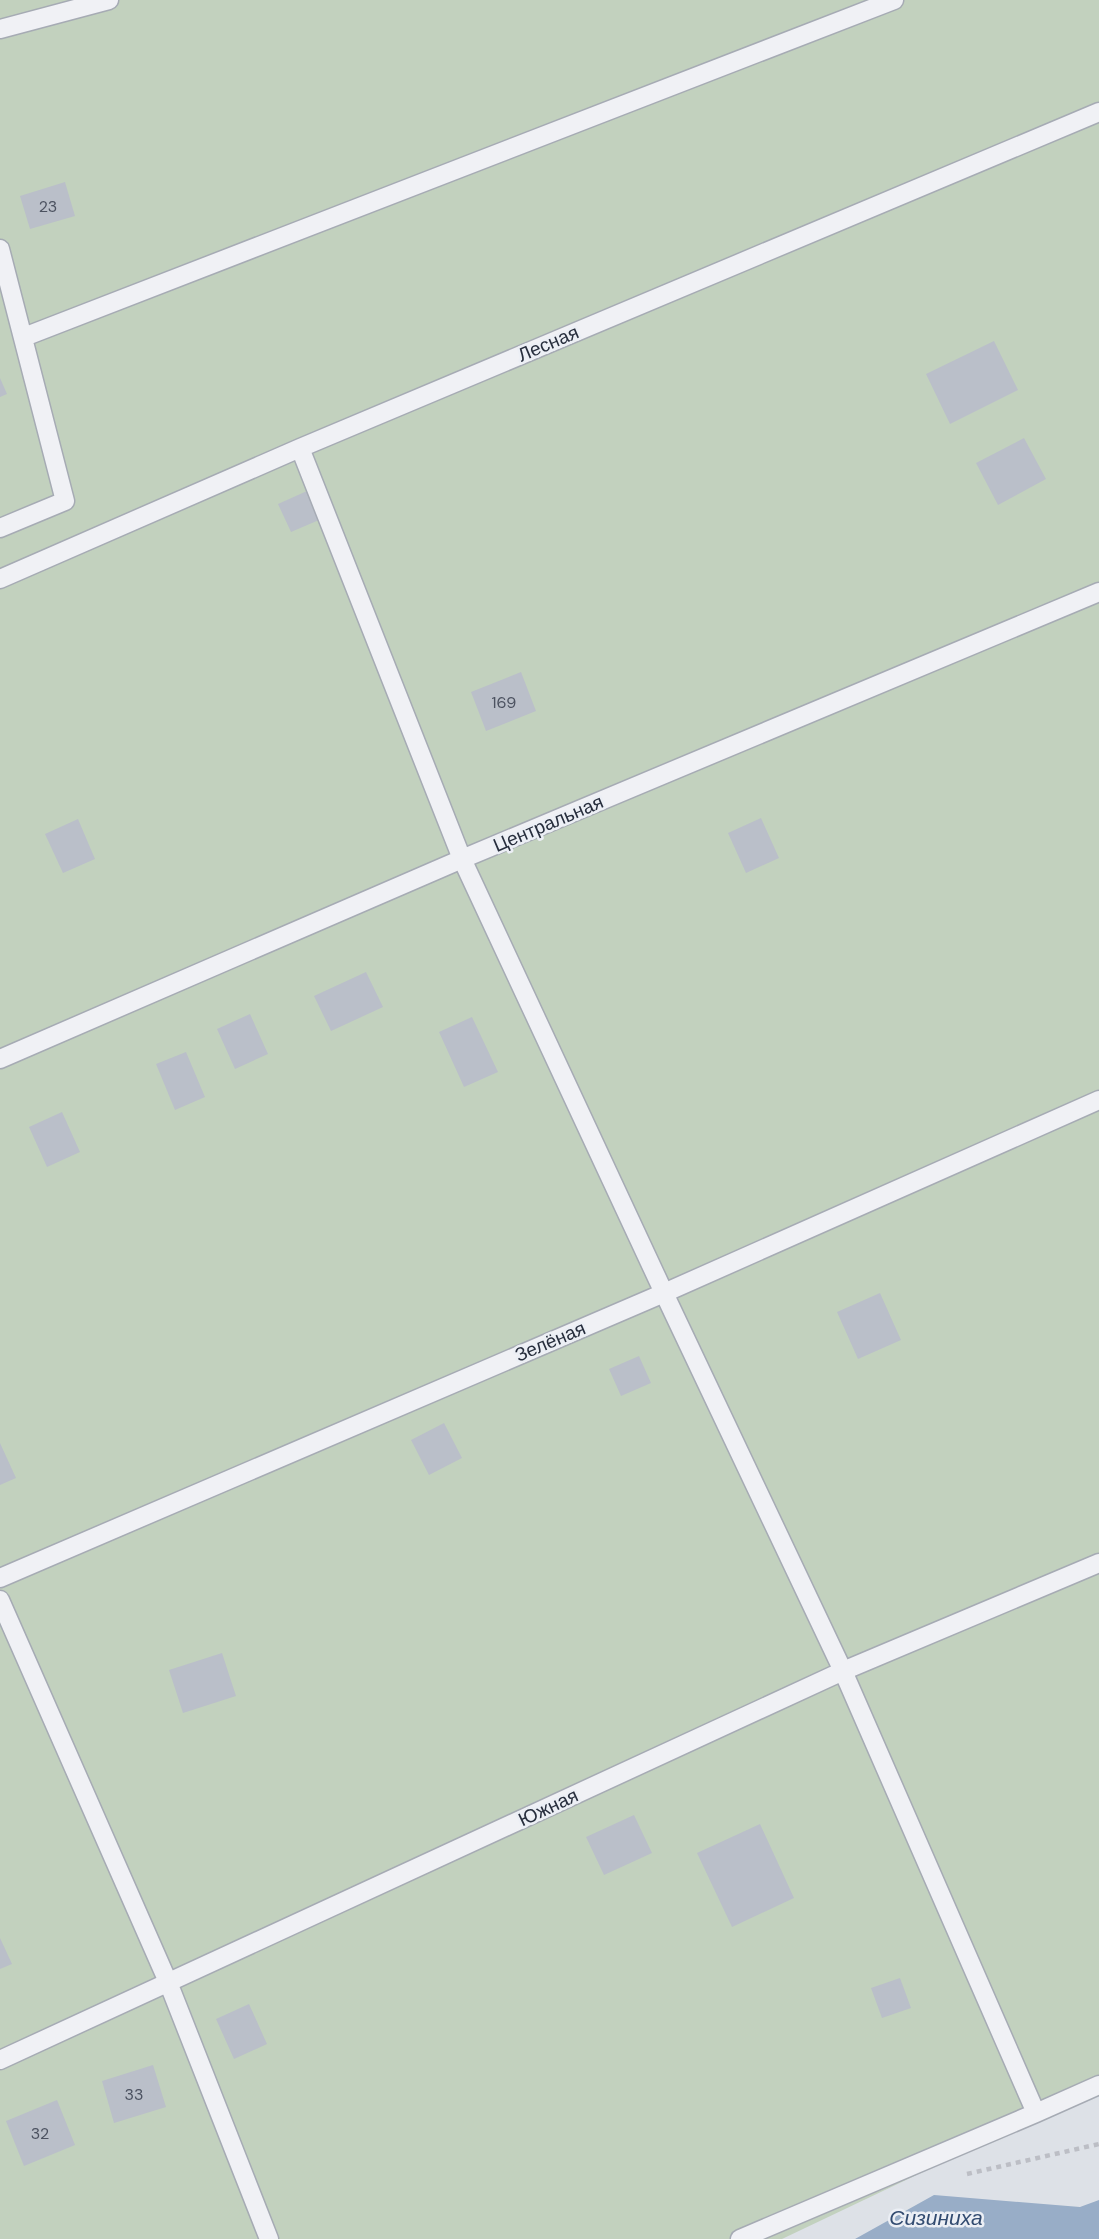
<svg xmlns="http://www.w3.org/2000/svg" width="1099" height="2239" font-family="'DM Sans',sans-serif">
<rect width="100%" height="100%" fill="#dde1e7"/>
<!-- green -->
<path fill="#c2d1be" d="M0 0H1099V2093L948 2160 782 2239H0Z"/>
<!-- water -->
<path fill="#98adc7" d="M934 2195 1080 2207 1099 2200V2239H855Z"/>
<!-- building -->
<path fill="#babfc9" d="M65 182 75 216 30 229 20 196Z
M994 341 1018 390 950 424 926 374Z
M0 378 7 394 0 397Z
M1024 438 1046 479 998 505 976 463Z
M307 491 319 520 291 532 278 504Z
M521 672 536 711 486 731 471 692Z
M761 818 779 858 746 873 728 833Z
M78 819 95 859 63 873 45 834Z
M366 972 383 1007 331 1031 314 996Z
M250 1014 268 1054 235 1069 217 1029Z
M472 1017 498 1072 464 1087 439 1032Z
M186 1052 205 1097 175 1110 156 1064Z
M62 1112 80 1152 47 1167 29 1127Z
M880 1293 901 1340 858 1359 837 1312Z
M639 1356 651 1383 621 1396 609 1369Z
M444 1423 462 1458 429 1475 411 1440Z
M0 1443 16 1478 0 1485Z
M222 1653 236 1696 183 1713 169 1670Z
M634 1815 652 1853 604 1875 586 1837Z
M760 1824 794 1898 732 1927 697 1853Z
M0 1938 12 1964 0 1969Z
M900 1978 911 2008 882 2018 871 1988Z
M249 2004 267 2044 234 2059 216 2019Z
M153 2065 166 2107 114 2123 102 2081Z
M57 2100 75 2145 24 2166 6 2121Z"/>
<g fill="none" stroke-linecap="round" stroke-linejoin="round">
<defs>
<path id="service" d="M0 29 109 0
M0 249 65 501 0 528
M24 337 894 0
M300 448 462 859 664 1293 843 1671 1036 2113
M0 579 300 448 1099 112
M0 1059 462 859 1099 592
M0 1578 664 1293 1099 1100
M0 1600 168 1982 269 2239
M0 2060 843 1671 1099 1563
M740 2239 1036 2113 1099 2085"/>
</defs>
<!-- service casing -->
<use href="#service" stroke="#a6abb4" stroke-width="21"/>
<!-- path -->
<path stroke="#bcbec5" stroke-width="4.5" stroke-dasharray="5 5" stroke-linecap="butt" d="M967 2174 1099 2144"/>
<!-- service -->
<use href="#service" stroke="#f0f1f5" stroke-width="18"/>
</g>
<g text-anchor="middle" stroke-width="5" stroke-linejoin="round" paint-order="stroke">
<!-- number labels -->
<g font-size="16" fill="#4c5260">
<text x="48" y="212">23</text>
<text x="504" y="708">169</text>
<text x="134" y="2100">33</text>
<text x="40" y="2139">32</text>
</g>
<!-- street labels -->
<g font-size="19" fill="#272e3d" stroke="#eceff5">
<text transform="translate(548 343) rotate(-23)" y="7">Лесная</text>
<text transform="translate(548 823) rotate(-23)" y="7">Центральная</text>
<text transform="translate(550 1341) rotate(-23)" y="7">Зелёная</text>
<text transform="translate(548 1807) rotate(-25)" y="7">Южная</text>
</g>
<!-- water labels -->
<g font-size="21" font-style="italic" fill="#324b70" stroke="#eceff5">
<text x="936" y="2225">Сизиниха</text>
</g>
</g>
</svg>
